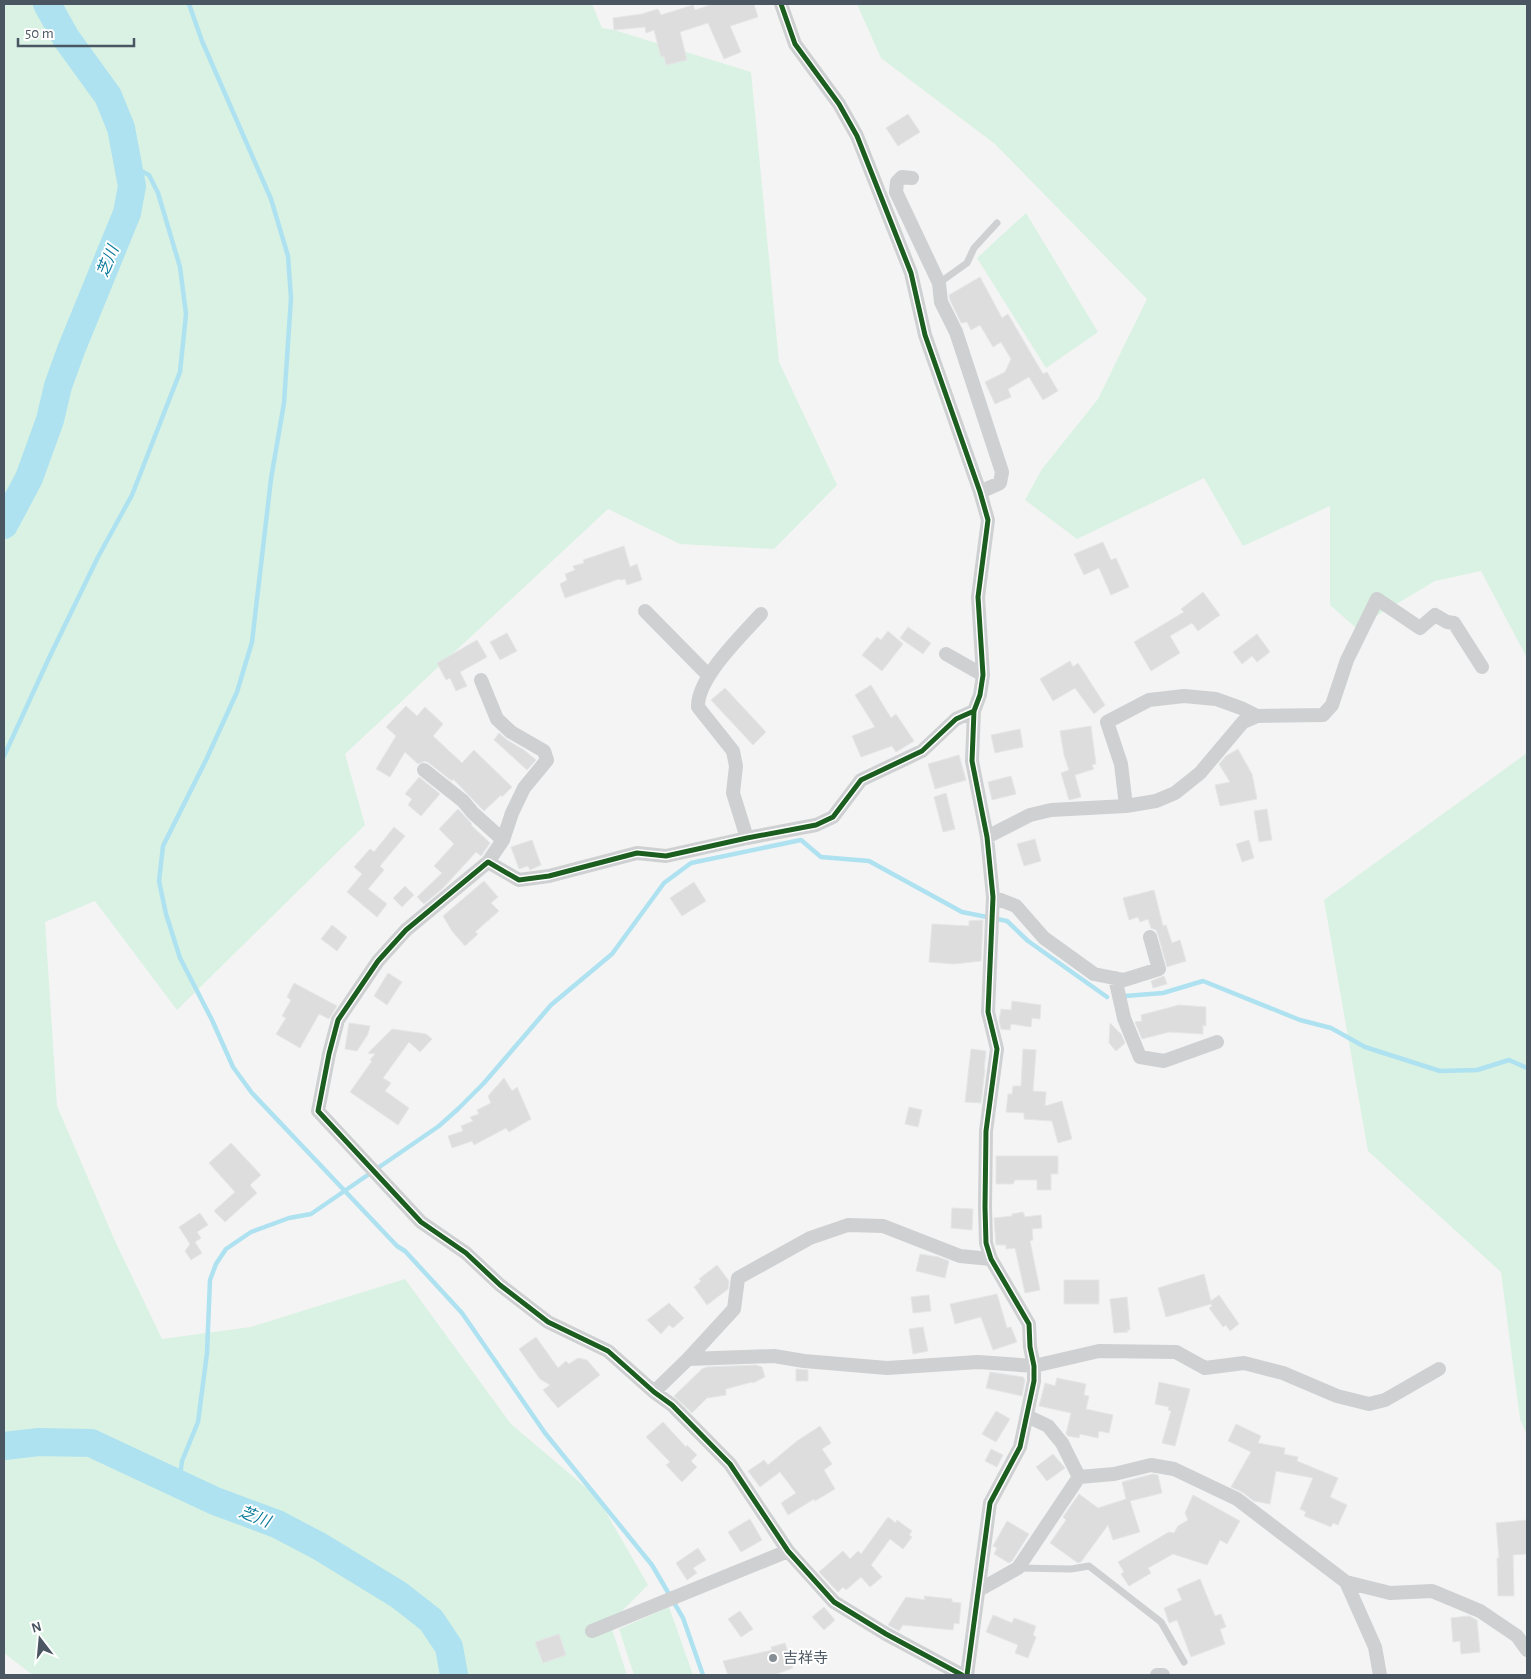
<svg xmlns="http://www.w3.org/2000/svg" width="1531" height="1679" font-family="'Alegreya Sans','Noto Sans JP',sans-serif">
<rect width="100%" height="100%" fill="#f4f4f4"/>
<!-- green -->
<path fill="#d9f2e3" d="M4 4H592L602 28 614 30 751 72 779 362 837 485 774 549 680 544 608 509 345 754 365 825 177 1010 95 901 45 922 57 1106 115 1241 162 1339 251 1327 405 1279 511 1424 597 1497 648 1585 610 1623 627 1675H33L4 1653Z
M857 4H1527V658L1481 571 1435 581 1356 628 1330 605V506L1243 546 1204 478 1077 539 1025 500 1042 469 1098 399 1147 299 995 144 881 58Z
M1026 213 1098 332 1046 368 977 258Z
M1527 753V1435L1520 1419 1501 1272 1368 1151 1324 900Z
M669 1607 693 1675H634L619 1629Z"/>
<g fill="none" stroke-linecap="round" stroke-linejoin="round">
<!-- stream -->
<path stroke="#aee2f0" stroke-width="4.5" d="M189 4 202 41 271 199 288 256 291 298 284 403 271 479 252 642 237 692 206 760 163 846 159 881 166 914 180 958 212 1020 233 1067 252 1093 397 1246 405 1251 462 1313 545 1433 652 1565 683 1618 703 1675
M4 756 49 658 98 557 132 495 180 372 186 314 180 267 158 193 149 175 129 165
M1125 996 1163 993 1203 981 1300 1020 1331 1028 1365 1047 1440 1071 1477 1070 1509 1060 1527 1068
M179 1483 182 1461 198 1422 207 1353 210 1280 216 1264 226 1249 251 1232 289 1218 311 1214 439 1126 458 1109 484 1083 551 1005 612 954 664 883 691 863 801 840 821 857 869 861 962 912 1007 921 1028 941 1107 997"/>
<!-- river -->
<path stroke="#aee2f0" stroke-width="28" d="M4 525 29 478 50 420 58 386 71 350 127 213 132 186 121 128 108 96 66 38 47 4
M4 1446 39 1442 91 1443 215 1501 277 1524 319 1546 399 1595 431 1620 449 1647 454 1675"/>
</g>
<!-- building -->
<path fill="#ddddde" stroke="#e5e6e7" d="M713 4H754L758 17 730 26 741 52 724 59 708 23 680 32 687 60 666 65 664 56 661 57 654 30 646 33 645 27 614 30 613 18 642 14 658 9 661 15 693 5 695 10Z
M908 114 920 132 898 146 886 128Z
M980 277 1002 318 1008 314 1043 374 1047 372 1058 391 1043 400 1029 377 1008 389 1011 397 995 404 985 382 1005 372 1011 359 1001 342 993 347 980 325 971 330 967 322 961 323 950 300 949 295Z
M1103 542 1111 560 1116 558 1129 587 1111 595 1099 568 1084 575 1074 554Z
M624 546 630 567 637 564 642 580 627 585 625 579 620 580 619 579 565 598 560 584 567 580 565 574 575 570 573 566 584 563 583 560Z
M1203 592 1220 615 1198 631 1192 623 1170 636 1180 653 1151 671 1134 642 1184 612 1181 609Z
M908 627 931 643 923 654 900 638Z
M888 631 903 644 882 671 862 655 877 637 881 640Z
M507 633 517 651 500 660 490 642Z
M1257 634 1270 652 1257 662 1252 656 1242 664 1233 652Z
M477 640 487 657 460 672 467 686 456 691 450 678 446 680 437 663Z
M1070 661 1073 667 1078 663 1105 705 1094 714 1075 688 1053 701 1040 679Z
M871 685 891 718 896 714 914 741 896 752 892 746 861 757 852 736 875 727 855 695Z
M725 688 766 732 753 745 711 700Z
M406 706 417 716 425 707 443 724 433 736 462 763 474 750 512 787 502 797 501 795 484 811 453 779 452 781 429 763 425 761 418 764 405 752 390 777 376 769 396 736 386 727Z
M1091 726 1096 764 1092 765 1094 769 1075 775 1081 797 1069 800 1061 773 1069 770 1064 755 1060 731Z
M1020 729 1023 747 995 753 991 735Z
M499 733 507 740 524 750 536 760 527 770 494 740Z
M1238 749 1252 774 1257 799 1220 806 1215 785 1230 782 1219 764 1226 756Z
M959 755 966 780 935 789 928 764Z
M1011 776 1016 794 992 800 988 782Z
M419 777 440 794 421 816 408 805 412 799 405 794Z
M946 793 955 829 943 832 934 797Z
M458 809 472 824 471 825 490 843 481 856 476 852 443 888 424 904 417 897 442 873 434 866 454 844 439 829Z
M1267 809 1272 840 1259 842 1254 811Z
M394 827 405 836 380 866 384 870 368 889 387 904 377 917 347 892 362 874 354 867 370 849 374 852Z
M1035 839 1041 861 1024 866 1017 844Z
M532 840 541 865 530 870 528 866 519 869 511 847Z
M1249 840 1254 858 1242 862 1236 844Z
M484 881 498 897 491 903 499 911 475 932 478 934 465 946 452 931 443 916Z
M694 882 706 901 682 916 670 898Z
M405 886 414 895 402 907 393 898Z
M1154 890 1163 926 1166 925 1172 943 1180 940 1186 961 1167 967 1158 935 1156 930 1151 928 1148 919 1140 922 1138 917 1129 920 1123 898Z
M983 920 981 961 954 964 929 962 932 924 969 926V921Z
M332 925 347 937 337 951 321 939Z
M388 973 402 982 387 1005 374 996Z
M1164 976 1167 984 1153 988 1151 981Z
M294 983 337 1006 329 1019 319 1014 300 1048 276 1034 286 1018 282 1016 291 1000 287 997Z
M1012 1001 1041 1005 1040 1019 1032 1018 1031 1027 1011 1024 1010 1030 1001 1029 999 1021 1001 1009 1011 1010Z
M1179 1005 1206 1007V1026L1203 1025V1034L1169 1032 1142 1039 1135 1022 1142 1021 1141 1015Z
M349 1023 370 1026 368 1034 357 1051 345 1049Z
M1110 1023 1121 1034 1125 1043 1116 1051 1109 1043Z
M392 1029 426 1034 432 1039 420 1052 409 1042 383 1078 391 1083 385 1091 409 1108 398 1125 350 1092 372 1061 370 1060 375 1054 368 1053Z
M971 1049 986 1051 984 1069H985L981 1103 965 1102Z
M1023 1049 1036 1050 1033 1091 1046 1092 1045 1106 1062 1101 1072 1139 1058 1143 1052 1121 1024 1119V1113L1006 1112 1008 1094H1012L1013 1086H1021Z
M504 1078 512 1091 517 1087 531 1119 509 1132 506 1128 474 1145 472 1141 452 1148 448 1136 463 1131 461 1126 473 1121 470 1117 479 1114 477 1110 491 1103 488 1096Z
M909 1107 922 1110 918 1127 905 1124Z
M231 1143 261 1175 250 1185 257 1193 225 1222 214 1211 235 1192 209 1163Z
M996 1156H1058V1174H1051V1190H1037V1180H1015L1013 1184H996Z
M952 1208 973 1209 972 1230 951 1228Z
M1023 1212 1025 1217 1041 1215 1042 1228 1032 1229 1033 1240 1030 1241 1040 1290 1025 1293 1015 1248 1006 1249V1245H996L994 1218 1012 1216V1214Z
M200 1213 208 1225 197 1232 201 1238 195 1242 202 1253 191 1260 185 1251 190 1244 179 1227Z
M920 1254 938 1257 949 1261 945 1278 916 1271Z
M717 1265 729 1281 728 1289 707 1305 694 1287 701 1281 699 1279Z
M1204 1274 1211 1301 1219 1295 1239 1324 1230 1331 1226 1325 1223 1327 1209 1308 1212 1306 1211 1304 1166 1317 1158 1288Z
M1064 1280H1099V1304H1064Z
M997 1294 1007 1328 1011 1327 1017 1342 993 1350 981 1317 955 1324 950 1304Z
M929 1295 931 1311 913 1313 911 1297Z
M1127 1297 1130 1330H1127L1128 1332 1114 1333 1110 1299Z
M669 1303 684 1318 673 1328 669 1325 661 1334 647 1320Z
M923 1327 928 1351 913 1354 909 1329Z
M536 1337 558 1368 566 1361 569 1364 578 1358 587 1360 600 1375 558 1408 543 1390 550 1385 540 1379 519 1349Z
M756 1365 762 1367 765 1377 753 1383 752 1382 726 1389V1395L707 1398 692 1413 674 1396 702 1369 707 1367Z
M796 1369 808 1370V1381H796Z
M990 1372 1023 1377 1025 1380 1022 1396 986 1388Z
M1057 1378 1086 1384 1084 1395 1089 1396 1086 1409 1113 1415 1109 1433 1099 1431 1098 1438 1080 1434 1079 1438 1068 1436 1066 1434 1071 1413 1039 1406 1045 1383 1055 1386Z
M1159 1382 1190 1389 1175 1446 1162 1443 1171 1411 1168 1410 1169 1407 1155 1404Z
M996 1411 1010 1419 996 1442 982 1434Z
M663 1422 686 1447 687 1445 697 1455 691 1461 697 1467 682 1482 666 1465 670 1462 646 1437Z
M1236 1424 1261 1436 1258 1443 1285 1448 1284 1454 1298 1457 1297 1461 1338 1478 1330 1497 1347 1505 1338 1525 1333 1523 1331 1527 1304 1516 1306 1512 1300 1509 1313 1478 1276 1471 1270 1504 1254 1501 1242 1492 1231 1487 1251 1452 1228 1441Z
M820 1426 831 1443 822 1449 832 1464 824 1470 835 1489 815 1501 814 1499 788 1515 781 1503 796 1493 780 1472 760 1487 748 1471 764 1460 768 1465 797 1441Z
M991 1449 1003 1455 997 1467 985 1461Z
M1053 1454 1065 1468 1047 1481 1036 1467Z
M1153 1474 1158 1475 1162 1493 1130 1501 1140 1532 1113 1540 1108 1525 1081 1562 1078 1563 1050 1543 1066 1520 1063 1517 1079 1494 1098 1508 1126 1499 1122 1482Z
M1193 1495 1240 1521 1227 1544 1220 1540 1207 1565 1173 1554 1148 1568 1151 1573 1129 1586 1121 1574 1124 1572 1118 1562 1169 1532 1174 1533 1178 1526 1188 1520 1185 1513Z
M888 1517 896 1523 897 1520 912 1531 909 1535 912 1537 903 1549 890 1539 871 1565 882 1577 870 1587 861 1577 846 1590 843 1587 838 1592 819 1572 843 1551 850 1559 858 1551 861 1554Z
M750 1519 762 1540 741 1552 728 1532Z
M1527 1520V1554L1513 1555 1514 1596H1498L1497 1558H1499L1496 1523Z
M1007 1521 1029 1534 1012 1561 1009 1563 994 1554 997 1548 993 1546Z
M698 1548 706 1560 693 1568 697 1573 687 1580 676 1563Z
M1200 1579 1215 1616 1221 1614 1226 1627 1220 1629 1225 1644 1191 1657 1177 1620 1169 1623 1164 1608 1182 1600 1177 1589Z
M924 1596 952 1599V1602L961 1603 959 1624 954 1623 953 1630 903 1625 899 1631 888 1625 906 1597 925 1600Z
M824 1607 835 1620 824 1630 812 1617Z
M740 1611 753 1629 741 1637 728 1619Z
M993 1615 1012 1623 1014 1618 1036 1626 1033 1635 1036 1637 1028 1658 1015 1653 1018 1645 986 1632Z
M1469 1616 1477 1620 1480 1652 1461 1654 1460 1641 1453 1642 1451 1618Z
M559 1634 566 1655 543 1663 535 1642Z
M785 1643 793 1668 774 1675H728L723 1661 772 1650 771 1647Z"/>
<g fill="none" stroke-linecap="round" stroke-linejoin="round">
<!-- service -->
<path stroke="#ced0d2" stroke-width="7" d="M939 283 967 263 974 248 997 223
M1018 1568 1071 1569 1089 1566 1161 1622 1184 1662"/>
<!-- minor -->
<path stroke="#ced0d2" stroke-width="14" d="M781 4 795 44 839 104 857 136 911 273 925 335 980 492 988 520 978 597 983 675 980 695 974 711 972 761 987 837 993 897 988 1012 997 1049 986 1131 985 1207 986 1243 991 1259 1029 1324 1030 1347 1034 1366V1381L1020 1447 990 1503 967 1675
M912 178 902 177 897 182 896 192 939 283 941 302 956 332 1002 472 1000 483 980 492
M645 611 708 675
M946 654 983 675
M481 680 497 719 511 732 544 751 547 760 524 788 512 813 503 840 488 862
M424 770 463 801 473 813 503 840
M1126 806 1121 764 1107 722 1149 700 1184 696 1216 699 1241 708 1257 716
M987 837 1030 815 1051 810 1126 806 1156 801 1175 793 1200 773 1243 722 1257 716 1323 715 1332 705 1347 660 1377 599 1420 628 1435 615 1447 622 1454 623 1482 667
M747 838 733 793 736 766 733 751 698 707C697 678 742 635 761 614
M993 897 1016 906 1044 938 1094 974 1124 980 1159 969 1150 937
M1115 978 1124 1018 1140 1057 1164 1061 1217 1042
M688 1359 774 1356 804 1361 887 1368 978 1362 1034 1366 1099 1351 1176 1352 1205 1368 1244 1363 1283 1373 1337 1396 1369 1404 1385 1400 1439 1369
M654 1392 688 1359 734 1309 738 1278 810 1238 848 1225 883 1226 960 1256 991 1259
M1027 1416 1048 1426 1062 1443 1079 1477 1114 1474 1151 1465 1174 1469 1237 1499 1346 1582 1390 1593 1432 1591 1480 1611 1517 1636 1527 1650
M1346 1582 1375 1647 1380 1675
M979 1590 1018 1568 1079 1477
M592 1631 788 1551
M962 1675 886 1634 834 1602 788 1551 730 1464 672 1405 654 1392 608 1351 548 1322 500 1285 466 1253 421 1222 318 1111 329 1054 338 1020 378 961 406 930 488 862 519 880 549 876 637 853 666 856 747 838 816 825 833 817 861 780 922 751 956 719 974 711
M1157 1675H1163"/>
<defs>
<path id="cycleway" d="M781 4 795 44 839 104 857 136 911 273 925 335 980 492 988 520 978 597 983 675 980 695 974 711 972 761 987 837 993 897 988 1012 997 1049 986 1131 985 1207 986 1243 991 1259 1029 1324 1030 1347 1034 1366V1381L1020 1447 990 1503 967 1675
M962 1675 886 1634 834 1602 788 1551 730 1464 672 1405 654 1392 608 1351 548 1322 500 1285 466 1253 421 1222 318 1111 329 1054 338 1020 378 961 406 930 488 862 519 880 549 876 637 853 666 856 747 838 816 825 833 817 861 780 922 751 956 719 974 711"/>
</defs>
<!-- cycleway casing -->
<use href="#cycleway" stroke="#fff" stroke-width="8"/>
<!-- cycleway -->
<use href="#cycleway" stroke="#1b5e20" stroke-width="5"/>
</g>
<!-- markers -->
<circle fill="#868d94" stroke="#fff" stroke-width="2" cx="773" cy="1658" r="5"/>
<g text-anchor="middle" stroke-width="4" stroke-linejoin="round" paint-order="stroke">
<!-- poi labels -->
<g font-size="15" fill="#4a5661" stroke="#fff" text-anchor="start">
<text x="783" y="1663">吉祥寺</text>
</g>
<!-- water labels -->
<g font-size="16" font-style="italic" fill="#0c7c9b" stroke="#fff">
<text transform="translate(107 261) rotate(-68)" y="6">芝川</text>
<text transform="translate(255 1516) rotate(21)" y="6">芝川</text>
</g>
</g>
<!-- border -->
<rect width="1531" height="1679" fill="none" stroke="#4a5661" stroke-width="10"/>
<!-- north arrow -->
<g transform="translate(40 1639) rotate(344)" stroke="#ffffff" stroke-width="4" paint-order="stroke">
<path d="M0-4L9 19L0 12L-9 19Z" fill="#4a5661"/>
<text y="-8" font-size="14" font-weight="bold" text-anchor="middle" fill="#4a5661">N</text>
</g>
<!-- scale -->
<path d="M18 38v8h116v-8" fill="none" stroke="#4a5661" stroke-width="2.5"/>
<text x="25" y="38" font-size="15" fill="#4a5661" stroke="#ffffff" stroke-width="4" paint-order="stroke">50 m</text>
</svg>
